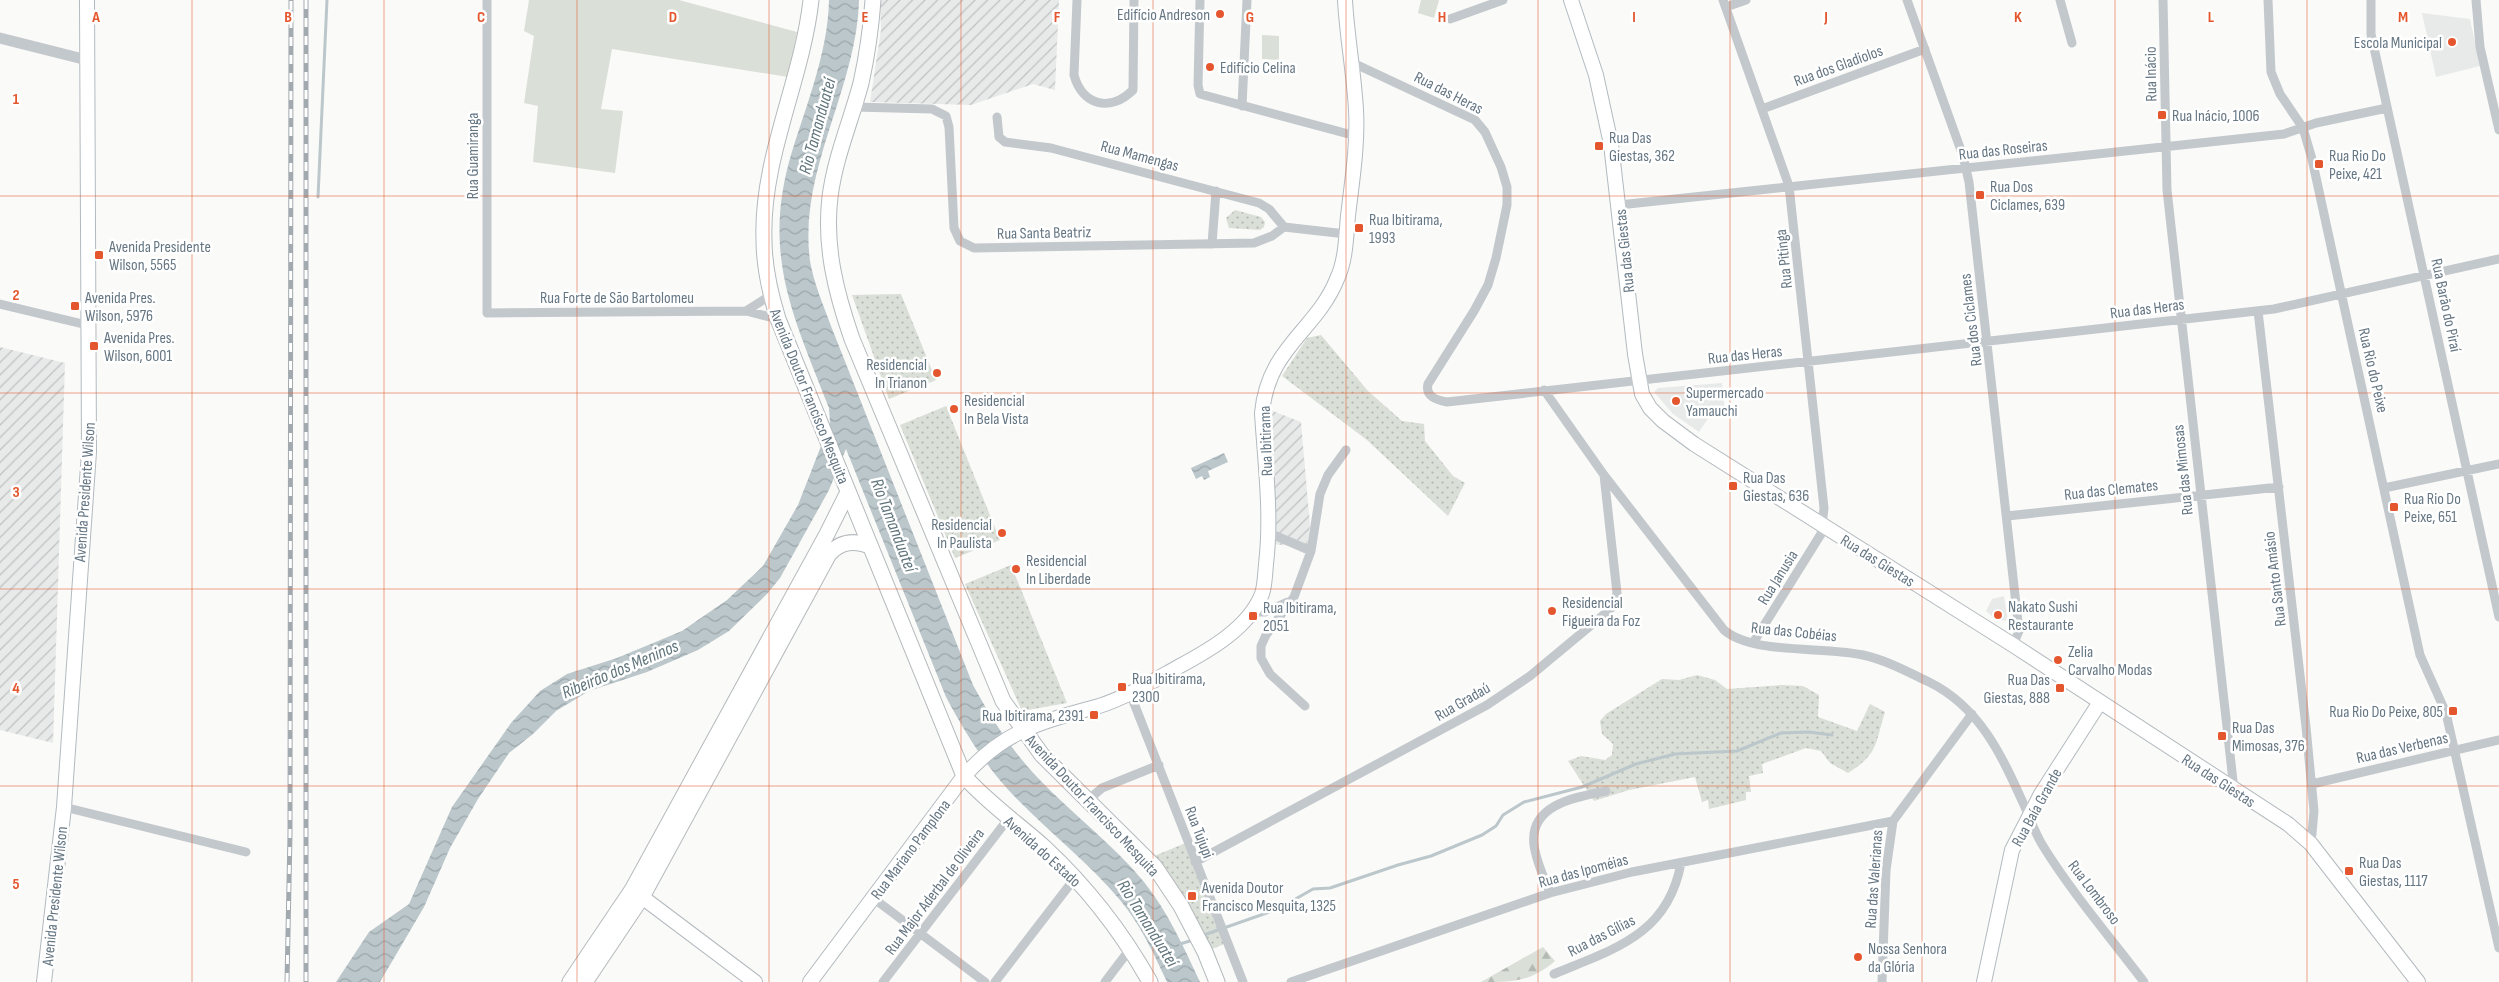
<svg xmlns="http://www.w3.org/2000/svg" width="2499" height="982" font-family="'Sofia Sans Condensed',sans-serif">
<defs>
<pattern id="industrial-furrows" width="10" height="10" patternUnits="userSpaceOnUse" patternTransform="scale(1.25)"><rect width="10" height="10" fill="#e8e9e9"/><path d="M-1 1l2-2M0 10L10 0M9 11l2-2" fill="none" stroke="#c0c1c2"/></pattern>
<pattern id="grass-dots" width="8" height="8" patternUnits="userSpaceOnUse" patternTransform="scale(1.25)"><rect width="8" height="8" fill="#dadfd7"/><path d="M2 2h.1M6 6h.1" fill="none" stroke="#b4b9b4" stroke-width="1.8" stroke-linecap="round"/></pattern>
<pattern id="forest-firs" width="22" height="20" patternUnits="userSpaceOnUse" patternTransform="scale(1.25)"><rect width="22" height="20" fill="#dadfd7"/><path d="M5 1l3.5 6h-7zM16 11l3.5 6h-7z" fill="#b4b9b4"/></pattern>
<pattern id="water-waves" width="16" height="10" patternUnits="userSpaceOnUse" patternTransform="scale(1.25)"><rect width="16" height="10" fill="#bbc7cb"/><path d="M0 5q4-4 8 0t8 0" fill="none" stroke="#9ca6aa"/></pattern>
</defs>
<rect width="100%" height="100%" fill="#fafaf8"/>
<!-- built -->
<path fill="#e8e9e9" d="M2422 13 2470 19 2480 66 2436 77Z
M1722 383 1725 411 1715 408 1699 432 1673 414 1654 392 1658 388Z
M2004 596 2008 621 1995 619 1986 611 1992 599Z"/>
<!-- industrial -->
<path fill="url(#industrial-furrows)" d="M880 0H1059L1055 90 1033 84 971 105 870 102 881 30Z
M0 347 65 363 53 743 0 730Z
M1268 409 1301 422 1310 525 1307 547 1271 544Z"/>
<!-- grass -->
<path fill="url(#grass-dots)" d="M1235 210 1261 217 1265 222 1264 227 1260 230 1229 228 1226 218Z
M901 294 936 380 889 399 852 295Z
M1321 335 1368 391 1402 421 1424 424 1425 441 1453 476 1465 483 1448 516 1367 440 1282 376 1307 338Z
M946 406 1000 540 955 558 900 425Z
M1011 565 1067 703 1022 711 965 584Z
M1697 675 1715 680 1727 689 1782 685 1803 686 1819 695 1818 717 1857 731 1870 704 1885 712C1875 743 1879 754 1848 773L1830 763 1821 751 1806 748 1762 764 1763 773 1749 776 1751 792H1746V800L1709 809 1708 800 1702 802 1695 777 1629 790 1594 801 1568 761 1581 756 1605 760 1612 755 1613 744 1602 734 1600 721 1606 714 1662 679 1679 680Z
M1188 842 1229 942 1205 952 1147 859Z"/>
<!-- forest -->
<path fill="url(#forest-firs)" d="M1543 947 1555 961C1530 982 1514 982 1481 982Z"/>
<!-- pitch -->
<path fill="#dadfd7" d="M529 0H679L797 32 788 77 612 49 601 109 623 111 615 173 533 162 538 106 524 103 534 36 524 31Z
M1421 0H1439L1434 18 1418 13Z
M1262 35 1279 36V60L1262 59Z"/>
<!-- water -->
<path fill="url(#water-waves)" d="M829 0H859C857 89 798 170 810 261 814 284 823 304 831 326L973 685C991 718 1012 751 1038 778 1072 814 1113 844 1144 882 1168 912 1184 948 1200 982H1167C1154 954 1140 924 1120 900 1089 863 1051 834 1017 799 988 770 965 733 946 697L846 449 829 490 780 578 767 594 729 631 698 650 647 672 589 691 556 711 533 734 509 753 478 799 450 848 424 907 380 982H336L369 932 409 904 452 807 511 723 540 691 567 674 617 658 682 631 727 600 763 566 798 505 830 423 829 408C795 320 763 259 789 162 804 110 828 55 829 0Z
M1224 453 1228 462 1208 471 1210 477 1204 480 1202 476 1196 479 1191 468Z"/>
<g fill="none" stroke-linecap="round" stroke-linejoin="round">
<!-- stream -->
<path stroke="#bbc7cb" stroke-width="3" d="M318 197 327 0
M1201 936 1278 909 1313 889 1330 888 1398 865 1431 856 1482 835 1496 826 1503 815 1524 802 1582 787 1636 764 1675 754 1737 751 1781 733 1809 732 1832 735
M1180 944 1193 940"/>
<defs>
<path id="secondary" d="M1571 0 1596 75 1611 144 1635 354 1642 394 1650 408 1663 421 1694 444 2013 645 2288 824 2311 844 2418 982
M634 891 755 982
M44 982 64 807 89 452 87 0
M810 982 964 776C1006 729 1042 722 1099 706 1127 697 1153 681 1178 667 1208 651 1249 628 1262 594 1265 585 1265 574 1266 564 1272 514 1265 463 1262 413 1268 347 1316 331 1337 279 1346 260 1346 237 1348 216 1352 181 1358 145 1356 110 1354 73 1347 37 1345 0
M1984 982 2012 850 2041 794 2100 702"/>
<path id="primary" d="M570 982 632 890 827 534 848 492
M585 982 642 897 829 554C841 541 854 540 870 546"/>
<path id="trunk" d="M811 0C802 81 761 158 764 240 764 267 770 293 778 319L964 776C988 803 1017 823 1044 847 1086 886 1122 932 1150 982
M873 0C871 28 867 56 861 83 851 121 835 157 830 197 824 246 836 293 852 339L1003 701 1042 755 1155 867 1181 906 1205 952 1217 982"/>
</defs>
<!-- secondary casing -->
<use href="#secondary" stroke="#b3babf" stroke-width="16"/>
<!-- primary casing -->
<use href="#primary" stroke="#b5babe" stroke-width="17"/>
<!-- trunk casing -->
<use href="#trunk" stroke="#b4b9bd" stroke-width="17"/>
<!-- minor -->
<path stroke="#c3c8cc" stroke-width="9" d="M487 0V313L746 311 778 319
M1077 0 1074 75C1082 105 1110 113 1133 90L1134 0
M1200 0 1198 85 1200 94 1356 136
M1723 0 1789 186 1824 508 1821 534 1753 643
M1907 0 1963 156 1969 182 2019 631 2013 645
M2060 0 2072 43
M2163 0 2167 190 2234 790
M2268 0 2271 72 2280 94 2303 128 2312 159 2420 655 2446 713 2499 948
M2371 0V34L2499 617
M2476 0 2480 47 2499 130
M1726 7 1746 0
M1450 19 1503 0
M1351 62 1475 120 1485 132 1501 167 1507 187V205L1496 258 1488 285 1474 311 1428 384C1425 397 1437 400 1447 402L2274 309 2499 259
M1242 106 1247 0
M854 107 932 109 946 116 949 127 954 228 960 241 974 248 1254 243 1272 236 1284 227 1346 234
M1762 109 1925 49
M997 117 999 137 1005 142 1051 148 1259 203 1269 209 1284 227
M1619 205 2284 134 2316 123 2387 108
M1212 244 1216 191
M0 304 87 325
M746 311 771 295
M2258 311 2306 727 2314 811 2311 844
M1544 390 1604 475 1724 630C1753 655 1824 646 1863 655 1886 660 1908 672 1929 682 1980 707 2002 756 2024 805 2030 818 2035 833 2043 846 2072 893 2110 937 2144 982
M2384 488 2499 464
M2007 516 2279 487
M1269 533 1311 551
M1250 612H1265L1288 602
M1130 693 1243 982
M1305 706 1270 674 1261 658V646L1266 635 1294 597 1311 551 1320 494 1328 475 1346 450
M2312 784 2499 740
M1088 800 1102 788 1159 765
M64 807 246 852
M1195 862 1487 705 1530 676 1607 612 1613 606 1617 593 1604 475
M1550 893C1544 878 1536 861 1534 845 1529 804 1577 797 1606 791
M873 898 985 982
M1554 974C1614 949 1668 935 1681 863
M883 982 1008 819
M995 982 1075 878
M1105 982 1130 949
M1291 982 1550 893 1632 872 1893 821
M1882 982 1886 870 1893 821 1972 714"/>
<!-- tertiary -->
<path stroke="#c3c8cc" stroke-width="11" d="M0 38 87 60"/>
<!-- secondary -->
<use href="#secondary" stroke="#fff" stroke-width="14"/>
<!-- primary -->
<use href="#primary" stroke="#fff" stroke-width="15"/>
<!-- trunk -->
<use href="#trunk" stroke="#fff" stroke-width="15"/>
<defs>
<path id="rail" d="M306 0V982
M287 982 290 834 291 0"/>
</defs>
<!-- rail casing -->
<use href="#rail" stroke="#a2aab0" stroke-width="5"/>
<!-- rail -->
<use href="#rail" stroke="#fff" stroke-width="3" stroke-dasharray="9" stroke-linecap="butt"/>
</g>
<!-- grid -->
<path fill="none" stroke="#e4572e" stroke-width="1" stroke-opacity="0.55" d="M192 0V982M384 0V982M577 0V982M769 0V982M961 0V982M1153 0V982M1346 0V982M1538 0V982M1730 0V982M1922 0V982M2115 0V982M2307 0V982M0 196H2499M0 393H2499M0 589H2499M0 786H2499"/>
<!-- markers -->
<g fill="#e4572e" stroke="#fff" stroke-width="2">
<circle cx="1220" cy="14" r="5"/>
<circle cx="2452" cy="42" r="5"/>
<circle cx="1210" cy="67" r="5"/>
<rect x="2157" y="110" width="10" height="10" rx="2.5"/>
<rect x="1594" y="141" width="10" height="10" rx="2.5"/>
<rect x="2314" y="159" width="10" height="10" rx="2.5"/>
<rect x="1975" y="190" width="10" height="10" rx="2.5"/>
<rect x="1354" y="223" width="10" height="10" rx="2.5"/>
<rect x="94" y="250" width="10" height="10" rx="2.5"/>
<rect x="70" y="301" width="10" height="10" rx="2.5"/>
<rect x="89" y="341" width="10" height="10" rx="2.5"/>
<circle cx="937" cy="373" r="5"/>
<circle cx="1676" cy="401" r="5"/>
<circle cx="954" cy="409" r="5"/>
<rect x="1728" y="481" width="10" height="10" rx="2.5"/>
<rect x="2389" y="502" width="10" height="10" rx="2.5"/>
<circle cx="1002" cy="533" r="5"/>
<circle cx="1016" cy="569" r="5"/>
<circle cx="1552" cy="611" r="5"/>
<circle cx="1998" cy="615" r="5"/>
<rect x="1248" y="611" width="10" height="10" rx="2.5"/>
<circle cx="2058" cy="660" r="5"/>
<rect x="1117" y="682" width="10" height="10" rx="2.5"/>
<rect x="2055" y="683" width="10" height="10" rx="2.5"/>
<rect x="2448" y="706" width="10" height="10" rx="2.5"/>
<rect x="1089" y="710" width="10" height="10" rx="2.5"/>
<rect x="2217" y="731" width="10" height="10" rx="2.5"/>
<rect x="2344" y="866" width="10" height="10" rx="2.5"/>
<rect x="1187" y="891" width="10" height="10" rx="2.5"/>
<circle cx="1858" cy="957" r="5"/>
</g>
<g text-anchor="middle" stroke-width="5" stroke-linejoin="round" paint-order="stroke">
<!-- poi labels -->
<g font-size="16" fill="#657683" stroke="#fff" text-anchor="start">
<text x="1210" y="20" text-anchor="end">Edifício Andreson</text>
<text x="2442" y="48" text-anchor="end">Escola Municipal</text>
<text x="1220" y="73">Edifício Celina</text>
<text x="2172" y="121">Rua Inácio, 1006</text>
<text x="1609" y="143">Rua Das<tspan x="1609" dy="18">Giestas, 362</tspan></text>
<text x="2329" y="161">Rua Rio Do<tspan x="2329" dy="18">Peixe, 421</tspan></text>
<text x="1990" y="192">Rua Dos<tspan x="1990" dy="18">Ciclames, 639</tspan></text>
<text x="1369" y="225">Rua Ibitirama,<tspan x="1369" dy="18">1993</tspan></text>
<text x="109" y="252">Avenida Presidente<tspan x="109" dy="18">Wilson, 5565</tspan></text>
<text x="85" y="303">Avenida Pres.<tspan x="85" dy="18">Wilson, 5976</tspan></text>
<text x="104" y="343">Avenida Pres.<tspan x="104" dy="18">Wilson, 6001</tspan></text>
<text x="927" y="370" text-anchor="end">Residencial<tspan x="927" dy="18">In Trianon</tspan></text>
<text x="1686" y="398">Supermercado<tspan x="1686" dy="18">Yamauchi</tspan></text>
<text x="964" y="406">Residencial<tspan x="964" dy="18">In Bela Vista</tspan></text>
<text x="1743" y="483">Rua Das<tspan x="1743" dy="18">Giestas, 636</tspan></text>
<text x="2404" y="504">Rua Rio Do<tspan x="2404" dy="18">Peixe, 651</tspan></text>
<text x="992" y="530" text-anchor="end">Residencial<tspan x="992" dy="18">In Paulista</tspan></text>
<text x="1026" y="566">Residencial<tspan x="1026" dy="18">In Liberdade</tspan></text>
<text x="1562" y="608">Residencial<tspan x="1562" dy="18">Figueira da Foz</tspan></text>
<text x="2008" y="612">Nakato Sushi<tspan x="2008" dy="18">Restaurante</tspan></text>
<text x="1263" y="613">Rua Ibitirama,<tspan x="1263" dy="18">2051</tspan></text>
<text x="2068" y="657">Zelia<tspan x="2068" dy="18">Carvalho Modas</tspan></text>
<text x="1132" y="684">Rua Ibitirama,<tspan x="1132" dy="18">2300</tspan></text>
<text x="2050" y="685" text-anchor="end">Rua Das<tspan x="2050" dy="18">Giestas, 888</tspan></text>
<text x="2443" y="717" text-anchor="end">Rua Rio Do Peixe, 805</text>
<text x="1084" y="721" text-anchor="end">Rua Ibitirama, 2391</text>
<text x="2232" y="733">Rua Das<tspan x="2232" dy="18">Mimosas, 376</tspan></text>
<text x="2359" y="868">Rua Das<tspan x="2359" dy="18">Giestas, 1117</tspan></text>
<text x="1202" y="893">Avenida Doutor<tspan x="1202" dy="18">Francisco Mesquita, 1325</tspan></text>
<text x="1868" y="954">Nossa Senhora<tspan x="1868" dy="18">da Glória</tspan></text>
</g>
<!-- street labels -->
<g font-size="16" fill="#657683" stroke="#fff">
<text transform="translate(1838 65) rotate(-20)" y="6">Rua dos Gladiolos</text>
<text transform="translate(2150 74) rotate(-91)" y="6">Rua Inácio</text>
<text transform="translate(1449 92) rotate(27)" y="6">Rua das Heras</text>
<text transform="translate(2003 149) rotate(-6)" y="6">Rua das Roseiras</text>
<text transform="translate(1140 155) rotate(15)" y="6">Rua Mamengas</text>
<text transform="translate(472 156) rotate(-90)" y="6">Rua Guamiranga</text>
<text transform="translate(1044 232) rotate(-1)" y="6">Rua Santa Beatriz</text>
<text transform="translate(1624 251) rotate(-96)" y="6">Rua das Giestas</text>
<text transform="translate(1783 259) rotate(-96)" y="6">Rua Pitinga</text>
<text x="617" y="303">Rua Forte de São Bartolomeu</text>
<text transform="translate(2447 305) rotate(78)" y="6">Rua Barão do Piraí</text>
<text transform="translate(2147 308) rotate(-7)" y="6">Rua das Heras</text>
<text transform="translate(1970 320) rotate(-97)" y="6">Rua dos Ciclames</text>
<text transform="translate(1745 354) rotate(-6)" y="6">Rua das Heras</text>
<text transform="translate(2374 370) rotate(77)" y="6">Rua Rio do Peixe</text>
<text transform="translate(810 396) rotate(68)" y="6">Avenida Doutor Francisco Mesquita</text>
<text transform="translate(1265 441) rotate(-92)" y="6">Rua Ibitirama</text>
<text transform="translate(2182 470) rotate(-96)" y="6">Rua das Mimosas</text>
<text transform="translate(2111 489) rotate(-6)" y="6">Rua das Clemates</text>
<text transform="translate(84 492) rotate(-86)" y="6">Avenida Presidente Wilson</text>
<text transform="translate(1878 560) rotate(32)" y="6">Rua das Giestas</text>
<text transform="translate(1777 577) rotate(-58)" y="6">Rua Janusia</text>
<text transform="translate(2274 579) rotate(-97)" y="6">Rua Santo Amásio</text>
<text transform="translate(1794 631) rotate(6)" y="6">Rua das Cobéias</text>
<text transform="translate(1462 701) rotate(-30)" y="6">Rua Gradaú</text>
<text transform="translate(2402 747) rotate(-13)" y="6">Rua das Verbenas</text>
<text transform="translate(2219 780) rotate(33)" y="6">Rua das Giestas</text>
<text transform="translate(1093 805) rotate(47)" y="6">Avenida Doutor Francisco Mesquita</text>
<text transform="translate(2036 807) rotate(-61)" y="6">Rua Baía Grande</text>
<text transform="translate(1200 832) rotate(69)" y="6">Rua Tujupi</text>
<text transform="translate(910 849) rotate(-53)" y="6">Rua Mariano Pamplona</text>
<text transform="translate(1043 851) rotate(42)" y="6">Avenida do Estado</text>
<text transform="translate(1583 870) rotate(-15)" y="6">Rua das Ipoméias</text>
<text transform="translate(1873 879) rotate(-86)" y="6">Rua das Valerianas</text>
<text transform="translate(934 891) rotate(-53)" y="6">Rua Major Aderbal de Oliveira</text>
<text transform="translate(2095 892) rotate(53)" y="6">Rua Lombroso</text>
<text transform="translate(54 896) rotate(-84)" y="6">Avenida Presidente Wilson</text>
<text transform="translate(1601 935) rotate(-27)" y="6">Rua das Gílias</text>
</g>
<!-- water labels -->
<g font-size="18" font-style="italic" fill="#60757c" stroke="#fff">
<text transform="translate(817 126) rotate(-75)" y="6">Rio Tamanduateí</text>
<text transform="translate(894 525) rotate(69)" y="6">Rio Tamanduateí</text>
<text transform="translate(620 669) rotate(-23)" y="6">Ribeirão dos Meninos</text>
<text transform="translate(1148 923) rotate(58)" y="6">Rio Tamanduateí</text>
</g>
</g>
<g font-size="16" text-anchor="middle" font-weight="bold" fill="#e4572e" stroke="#fff" stroke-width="5" stroke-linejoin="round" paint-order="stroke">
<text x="96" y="22">A</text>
<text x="288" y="22">B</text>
<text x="481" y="22">C</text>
<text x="673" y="22">D</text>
<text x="865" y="22">E</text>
<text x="1057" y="22">F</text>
<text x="1250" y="22">G</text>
<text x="1442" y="22">H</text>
<text x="1634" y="22">I</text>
<text x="1826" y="22">J</text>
<text x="2018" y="22">K</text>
<text x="2211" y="22">L</text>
<text x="2403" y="22">M</text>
<text x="16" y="104">1</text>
<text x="16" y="300">2</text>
<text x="16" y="497">3</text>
<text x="16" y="693">4</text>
<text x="16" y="889">5</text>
</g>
</svg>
